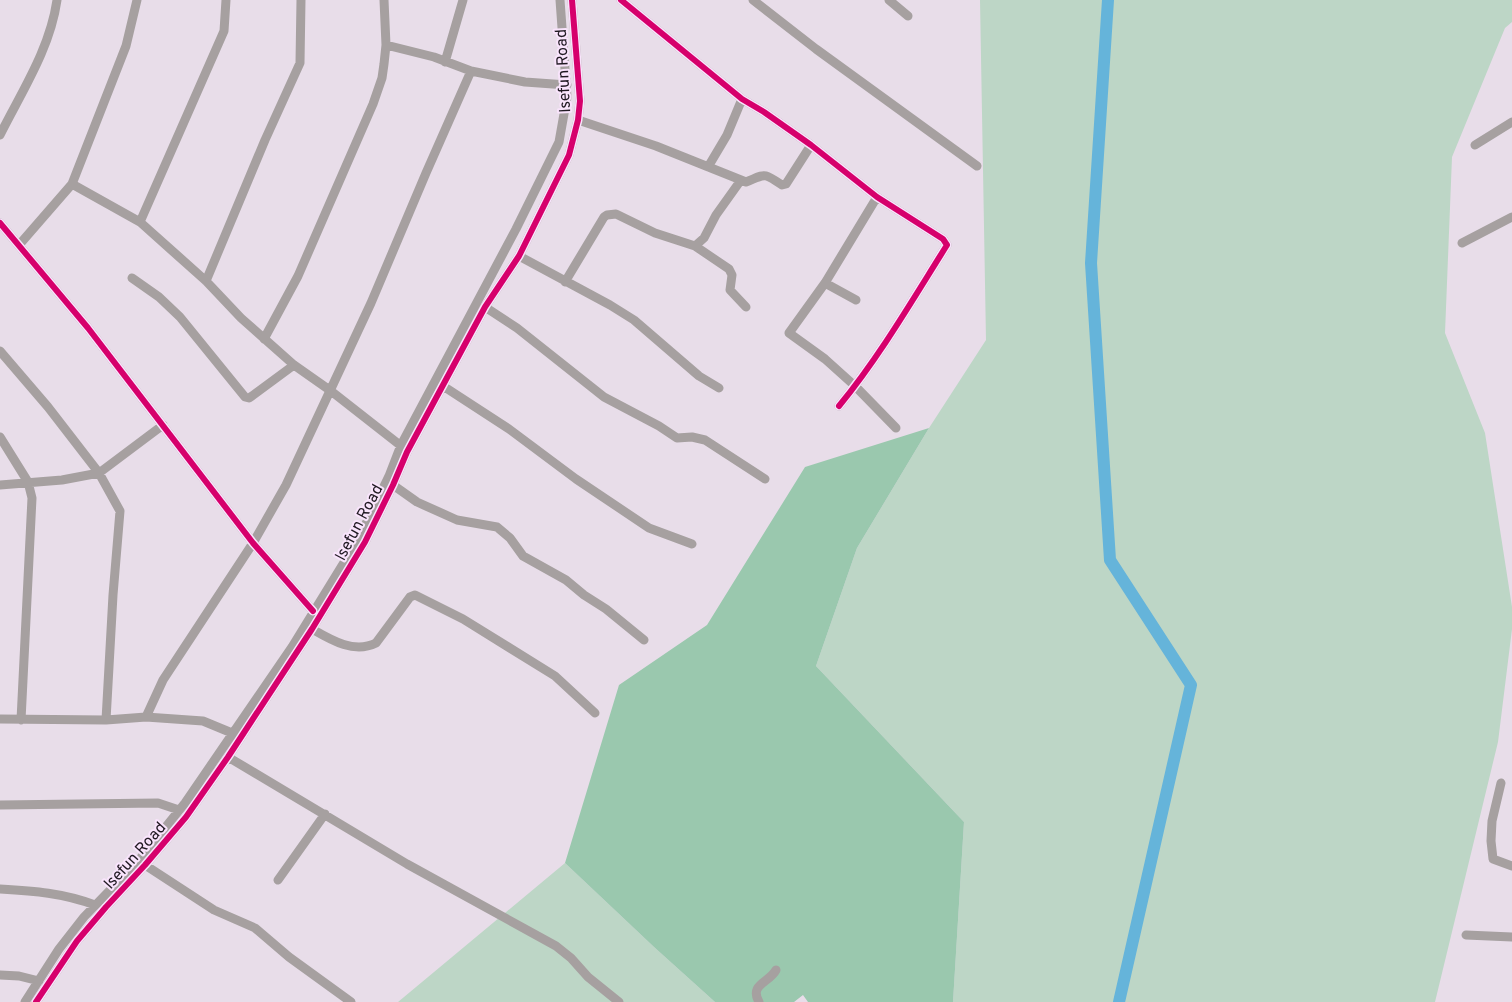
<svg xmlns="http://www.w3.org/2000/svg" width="1512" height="1002" font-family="Overpass,sans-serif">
<rect width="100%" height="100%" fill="#e8dde9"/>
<!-- green -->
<path fill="#bdd6c6" d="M980 0H1512V22L1505 28 1452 157 1445 333 1485 433 1512 607V629L1498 742 1435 1002H953L964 822 816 666 857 548 929 428 986 340Z
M565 863 654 947 715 1002H398Z"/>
<!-- forest -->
<path fill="#9ac8ae" d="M929 428 857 548 816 666 964 822 953 1002H808L803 995 794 1002H715L654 947 565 863 619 685 707 625 805 467Z"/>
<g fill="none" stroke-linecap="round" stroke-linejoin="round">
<!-- river -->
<path stroke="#65b4da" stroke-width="12" d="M1108 0 1091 263 1110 560 1191 685 1119 1002"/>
<!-- minor -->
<path stroke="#a6a0a0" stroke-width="9" d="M621 0 742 99 764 112 811 145 877 197 943 239 947 245C913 299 880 356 839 406
M753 0 816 49 977 166
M889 0 908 16
M386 45 434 57 471 71 525 82 567 85
M445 62 463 0
M578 120 656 146 746 182C766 174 763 172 782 185L786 184 811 145
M0 135C22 91 50 49 57 0
M1475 145 1512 122
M708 167 727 135 742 99
M72 184 140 222 206 281 241 318 294 365 331 391 405 449
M877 197 825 283 789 333 825 359 855 386 896 428
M140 222 224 31 226 0
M0 223 88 328 253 543 313 611
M1462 243 1512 217
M19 245 72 184 126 46 137 0
M695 246 704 238 716 215 741 180
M519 256 610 305 634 320 699 376 719 388
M132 278 159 297 180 317 245 397 249 398 252 396 294 365
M206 281 265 140 300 63 301 0
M565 282 604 217 607 215 616 214 655 233 695 246 729 269 732 275 730 290 746 307
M825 283 856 300
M485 307 517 328 604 397 659 426 677 438 692 437 705 440 765 479
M264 339 298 276 373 104 382 78 384 64 386 45 384 0
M0 351 48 407 99 473 120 511 113 595 106 720
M443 386 509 429 576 479 649 528 692 544
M0 437 28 482 32 498 21 720
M0 485 62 480 99 473 163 425
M393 485 417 502 457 520 497 527 510 538 523 556 566 580 584 595 606 609 644 640
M312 629C331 640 354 654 376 643L410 597 415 595 463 619 555 676 595 713
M146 717 163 680 253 543 286 485 371 303 426 173 471 71
M0 719 106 720 146 717 203 721 232 733
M228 757 407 864 556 946 571 958 588 977 619 1002
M1501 783 1492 821 1491 841 1493 859 1512 866
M0 805 158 803 179 810
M145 865 214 910 255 928 289 957 351 1002
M278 880 325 814
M0 889C34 891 63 893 95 905
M1466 935 1512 937
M0 975 19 976 39 981
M25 1002 59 949 84 917 139 860 185 803 292 647 359 538 389 476 401 445 516 229 559 142 567 97 560 0
M36 1002 77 941 106 907 145 865 186 817 228 757 312 629 365 542 393 485 407 452 485 307 519 256 569 155 578 120 580 101 572 0
M759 1002C749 984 769 983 776 970"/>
<defs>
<path id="cycleway" d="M621 0 742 99 764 112 811 145 877 197 943 239 947 245C913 299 880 356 839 406
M0 223 88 328 253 543 313 611
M36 1002 77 941 106 907 145 865 186 817 228 757 312 629 365 542 393 485 407 452 485 307 519 256 569 155 578 120 580 101 572 0"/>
</defs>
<!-- cycleway casing -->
<use href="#cycleway" stroke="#f9e4fc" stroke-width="9"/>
<!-- cycleway -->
<use href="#cycleway" stroke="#d6006c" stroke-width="6"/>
</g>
<g text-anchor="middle" stroke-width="4" stroke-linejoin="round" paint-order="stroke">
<!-- street labels -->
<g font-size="16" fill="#201922" stroke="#f9e4fc">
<text transform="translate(562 71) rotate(-93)" y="6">Isefun Road</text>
<text transform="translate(358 522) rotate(-62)" y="6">Isefun Road</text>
<text transform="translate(134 855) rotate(-48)" y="6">Isefun Road</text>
</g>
</g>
</svg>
